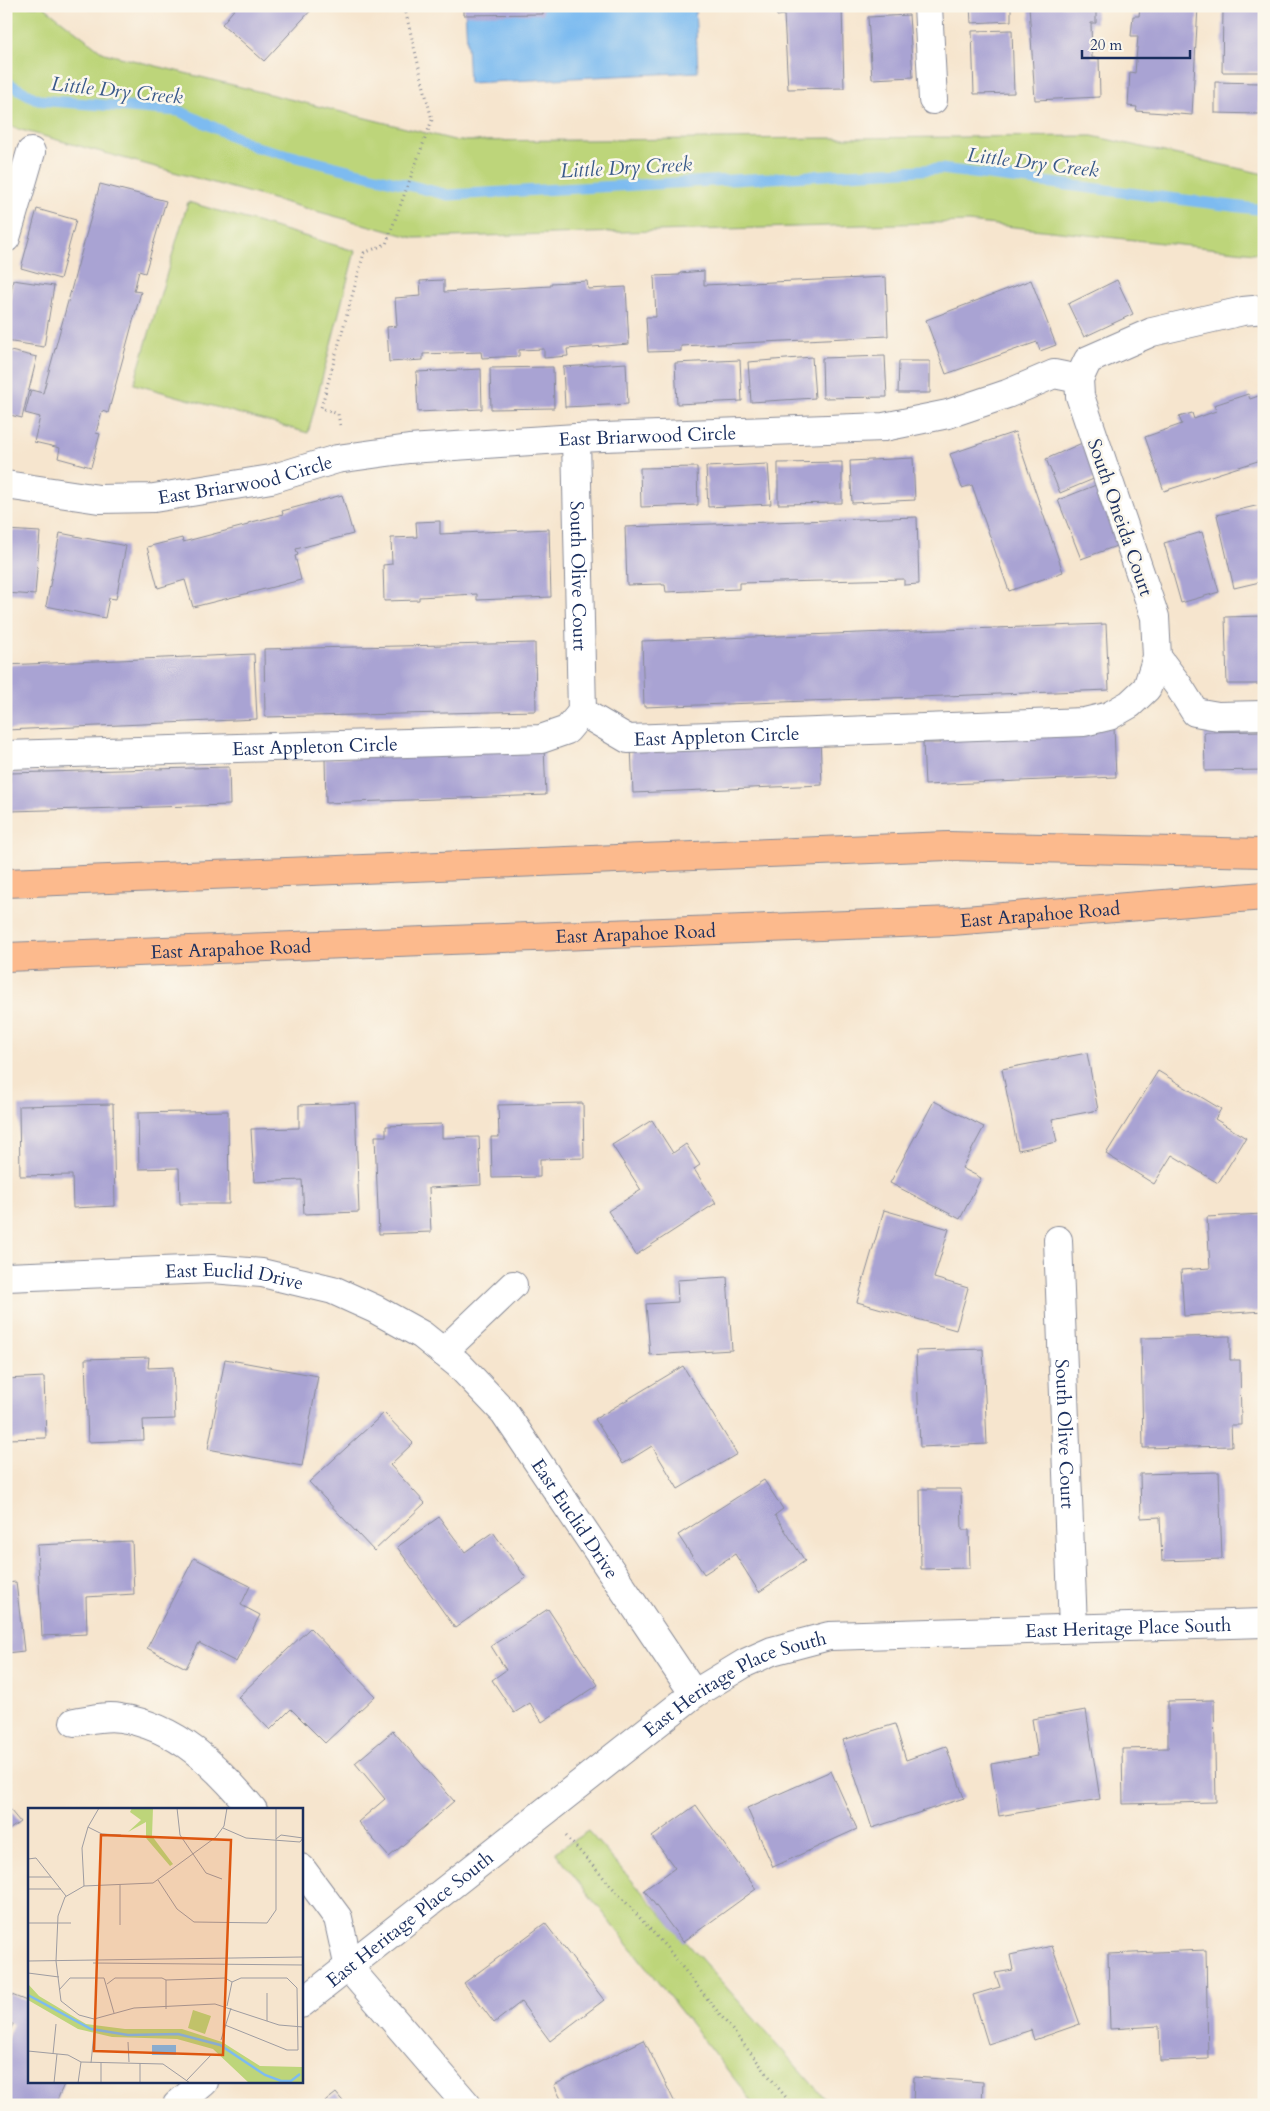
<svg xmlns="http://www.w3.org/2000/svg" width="1270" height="2111" font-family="Cardo,serif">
<rect width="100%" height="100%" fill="#fbf7ec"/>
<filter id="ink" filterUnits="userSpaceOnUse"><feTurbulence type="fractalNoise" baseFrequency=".02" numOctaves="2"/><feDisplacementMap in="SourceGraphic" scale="10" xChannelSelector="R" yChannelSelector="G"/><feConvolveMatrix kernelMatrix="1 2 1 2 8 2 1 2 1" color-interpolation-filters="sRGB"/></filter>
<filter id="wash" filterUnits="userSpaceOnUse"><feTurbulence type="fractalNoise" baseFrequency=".0096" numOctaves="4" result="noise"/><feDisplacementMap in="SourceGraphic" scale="20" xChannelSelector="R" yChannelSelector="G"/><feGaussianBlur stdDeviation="1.12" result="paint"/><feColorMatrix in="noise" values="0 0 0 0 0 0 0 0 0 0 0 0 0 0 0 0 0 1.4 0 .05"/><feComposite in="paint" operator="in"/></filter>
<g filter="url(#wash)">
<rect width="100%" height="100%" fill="#f6e5ce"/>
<!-- green -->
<path fill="#bdd57a" stroke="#6c826c" d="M6 6H43L104 53 458 141 1092 136 1264 174V254L968 222 414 238 14 128 6 123Z
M188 202 355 251 308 433 134 384Z
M588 1831 827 2101V2105H755L555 1852Z"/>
<!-- water -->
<path fill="#7dbbf0" stroke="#4c75a7" d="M465 6H695L698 72 469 83Z"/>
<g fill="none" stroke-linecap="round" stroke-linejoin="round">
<!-- stream -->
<path stroke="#7dbbf0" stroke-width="11" d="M6 82 38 100 179 111 256 147 448 195 941 169 1264 210"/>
</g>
<g id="blocks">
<!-- building -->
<path fill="#a9a3d3" d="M237 6H324L320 11 314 7 264 61 222 24Z
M464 6H543V14L464 15Z
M776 6H842L844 88 788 89 784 15 777 16Z
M970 6H1011V21L971 23Z
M1029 6H1096V23H1091L1092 58H1099L1100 97 1035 100Z
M1140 6H1198L1192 115 1136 111 1137 107 1128 106 1130 72 1135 73 1138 36H1131L1133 16H1139Z
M1223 10 1263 11 1262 72H1222Z
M909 15 913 77 872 79 868 17Z
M1012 30 1014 93 974 94 972 31Z
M1215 82 1260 83 1259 114 1215 113Z
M100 184 166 201 145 273 139 271 134 291 141 292 108 413 102 411 96 433 100 434 91 467 58 458 60 448 34 442 40 417 25 413 31 390 43 393Z
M37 209 76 220 60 279 21 268Z
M704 271V285L886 277 888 336 681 346V351L648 352 646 317H656L654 276 680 275V273Z
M13 280 54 286 44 347 6 341V325Z
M444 280V292L551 286V283L587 281 588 289 626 287 629 344 567 349 568 356 544 358V349L519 350V356L482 358 481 352 423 354V360L389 362 387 327 397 326 395 298 421 296 420 281Z
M1031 280 1056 345 1040 351 1037 342 946 374 926 320Z
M1117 280 1133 314 1084 337 1068 304Z
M6 350 37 357 22 418 6 414Z
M885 356 887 397 823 398 822 358Z
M812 357 815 398 751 402 748 362Z
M740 360 742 401 677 404 675 363Z
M899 361H930V393H898Z
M626 363 628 404 565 407 563 367Z
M553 367 554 408 491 409 490 368Z
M481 369 482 409 418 412 416 372Z
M1248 394 1250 399 1264 394V459L1164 491 1145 437 1182 424 1179 417 1192 413 1194 419 1216 411 1214 405Z
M1015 432 1063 572 1009 591 972 485 962 488 950 454Z
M1082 443 1096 478 1060 493 1046 459Z
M913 458 915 500 852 503 850 461Z
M842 462V503L778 504V463Z
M768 464 771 504 708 507 706 467Z
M697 467 698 505 641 507 640 468Z
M1096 485 1119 545 1081 559 1058 500Z
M342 495 353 534 296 549 298 555 295 556 301 580 193 607 185 580 158 588 147 547 182 538 183 542 248 525V523L283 514 282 511Z
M1264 504V581L1234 588 1217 515Z
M917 517 919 584 904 585V579L739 583V589L666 592 665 585H662V584L627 585 625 527Z
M440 521V534L549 529 551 597 477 600V594L419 597V600L384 601 383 565 392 564 391 538 417 537 416 522Z
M6 530 40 532 35 595 6 593Z
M1202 532 1219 592 1181 603 1164 543Z
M60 533 126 546 116 599 109 598 105 618 46 606Z
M1264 616V684H1227L1225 617Z
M1106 624 1109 690 644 707 642 641Z
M535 643 536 711 265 717 264 649Z
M254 654 257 719 6 730V665Z
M1114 727 1116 777 925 785 923 743H941L940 734Z
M1264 731V770L1205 771 1204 732Z
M820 738 822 785 633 793 631 746Z
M544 747 546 795 326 803 325 759Z
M229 767 230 805 10 811V773Z
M1087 1053 1098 1110 1052 1119 1057 1142 1018 1150 1002 1069Z
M1158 1071 1221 1109 1215 1119 1246 1138 1218 1183 1172 1155 1154 1184 1106 1154Z
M934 1101 984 1127 962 1168 981 1178 960 1219 890 1183Z
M355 1103 359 1212 304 1214 302 1180 254 1182 251 1129 299 1128V1105Z
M583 1103 584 1158 540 1159V1177L492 1178 491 1137H499L498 1105Z
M113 1104 115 1206 73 1208 72 1175 20 1176 19 1106Z
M228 1111 229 1204H180L179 1168 139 1169 138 1113Z
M652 1120 673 1153 686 1144 700 1165 694 1169 716 1203 636 1255 608 1211 641 1190 612 1145Z
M442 1124V1138L479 1137 481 1185 429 1188 431 1232 379 1234 375 1136H386V1126Z
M884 1210 949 1229 934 1278 968 1288 956 1330 857 1302Z
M1262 1214 1264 1311 1184 1316 1181 1270 1210 1268 1207 1217Z
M727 1277 732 1350 650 1355 646 1304 678 1302 677 1280Z
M1230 1336V1360H1240L1241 1425H1231L1232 1446 1143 1448 1141 1338Z
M983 1349 987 1444 920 1447 916 1351Z
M149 1357 148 1368 173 1367 175 1419 143 1420 144 1440 88 1442 85 1359Z
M225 1359 318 1376 302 1466 208 1449Z
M683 1366 737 1454 678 1489 652 1446 623 1464 595 1419Z
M44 1377 46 1438 6 1439V1379Z
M384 1413 413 1443 390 1465 425 1503 374 1551 309 1482Z
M1219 1472 1222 1559 1162 1561 1160 1517 1141 1518 1140 1474Z
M764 1480 783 1509 775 1515 805 1561 759 1592 735 1554 704 1574 678 1535Z
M920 1489H961L962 1530H969L970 1568 921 1569Z
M439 1517 465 1552 493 1532 526 1578 455 1628 397 1547Z
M132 1541 134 1594 86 1597 87 1634 42 1636 37 1545Z
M194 1558 250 1586 241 1605 260 1615 236 1662 199 1643 186 1668 147 1648Z
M16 1582 24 1651 6 1653V1583Z
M548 1609 598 1685 542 1722 530 1703 514 1713 492 1680 506 1670 491 1646Z
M310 1628 375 1696 325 1743 291 1709 270 1730 238 1697Z
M1214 1700 1216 1802 1123 1804 1122 1749 1168 1748V1701Z
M1086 1710 1100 1799 999 1816 991 1764 1038 1756 1032 1719Z
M895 1724 906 1760 946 1746 964 1798 872 1828 843 1740Z
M393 1731 454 1801 389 1857 358 1822 385 1799 355 1763Z
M831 1771 857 1829 773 1867 747 1808Z
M6 1805 20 1822 6 1832Z
M696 1805 756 1889 683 1942 644 1890 675 1868 652 1837Z
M545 1923 604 2000 550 2041 521 2002 494 2023 464 1983Z
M1052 1946 1080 2024 1034 2040 1031 2030 988 2044 973 1995 1000 1987 995 1973 1013 1970 1010 1955Z
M1206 1950 1208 2059 1160 2061 1159 2026 1110 2029 1108 1954Z
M7 1993 29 2002V2082H65L55 2105H12L6 2102V2041L13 2024 6 2021Z
M644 2040 676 2105H564L554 2085Z
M914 2077 983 2082 982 2105H913Z
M336 2093 346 2105H321Z"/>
</g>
</g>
<g filter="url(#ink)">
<use href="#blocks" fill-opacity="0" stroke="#888a96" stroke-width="1"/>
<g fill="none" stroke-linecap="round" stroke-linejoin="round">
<defs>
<g id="minor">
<path d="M928 6 933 100"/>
<path d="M6 238 31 152"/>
<path id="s1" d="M576 438 582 712"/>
<path id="s2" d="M6 485 99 499 154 498 271 479 337 459 409 449 576 438 884 427 948 414 1007 394 1054 374 1079 379"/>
<path d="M1157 657 1178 685 1195 712 1218 716 1264 715"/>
<path id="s3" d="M582 712 628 739 1084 722 1109 716 1130 704 1147 688 1157 657 1155 617 1080 396 1079 379 1088 360 1152 332 1243 311 1264 309"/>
<path id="s4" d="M6 755 541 739 567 730 582 712"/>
<path id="s5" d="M1058 1240 1073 1627"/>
<path id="s6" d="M6 1277 212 1269 262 1273 333 1290 375 1309 422 1335 458 1364 504 1412 694 1694"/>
<path d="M443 1352 513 1285"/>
<path d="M74 1722C88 1720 106 1715 120 1718 177 1726 218 1767 253 1810"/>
<path d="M301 1868 338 1918 349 1968 467 2105"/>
<path id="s7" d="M301 2004 694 1694 745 1663 772 1651 829 1636 1264 1623"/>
<path d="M177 2105 204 2082"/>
</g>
<g id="major">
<path d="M6 883 948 846 1264 853"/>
<path id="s8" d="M6 957 952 921 1264 896"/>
</g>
</defs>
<!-- minor casing -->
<use href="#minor" stroke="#888a96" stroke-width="30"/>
<!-- major casing -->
<use href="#major" stroke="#888a96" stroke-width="30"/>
<!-- path -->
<path stroke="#888a96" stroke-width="3" stroke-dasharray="1 4" stroke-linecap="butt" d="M340 425 338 414 321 408 364 253 386 244 432 120 404 6
M566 1836 667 1948 792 2105"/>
<!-- minor -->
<use href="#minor" stroke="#fff" stroke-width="28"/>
<!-- major -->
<use href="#major" stroke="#fcba8d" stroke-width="28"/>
</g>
</g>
<g text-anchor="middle" stroke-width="5" stroke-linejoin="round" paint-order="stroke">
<!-- street labels -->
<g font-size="19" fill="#1b2f5e" stroke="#fbf7ec">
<text dy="7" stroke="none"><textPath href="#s2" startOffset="648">East Briarwood Circle</textPath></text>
<text dy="7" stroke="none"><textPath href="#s2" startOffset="242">East Briarwood Circle</textPath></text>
<text transform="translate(1121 517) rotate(71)" y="7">South Oneida Court</text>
<text dy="7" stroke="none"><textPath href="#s1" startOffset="138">South Olive Court</textPath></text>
<text dy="7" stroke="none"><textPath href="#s3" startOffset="142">East Appleton Circle</textPath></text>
<text dy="7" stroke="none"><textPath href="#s4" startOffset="309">East Appleton Circle</textPath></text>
<text dy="7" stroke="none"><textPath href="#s8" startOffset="1035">East Arapahoe Road</textPath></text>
<text dy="7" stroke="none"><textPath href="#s8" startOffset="630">East Arapahoe Road</textPath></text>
<text dy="7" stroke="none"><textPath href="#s8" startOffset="225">East Arapahoe Road</textPath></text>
<text dy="7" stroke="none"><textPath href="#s6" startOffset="229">East Euclid Drive</textPath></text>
<text dy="7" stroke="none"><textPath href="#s5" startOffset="194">South Olive Court</textPath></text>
<text dy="7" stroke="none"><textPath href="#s6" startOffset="670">East Euclid Drive</textPath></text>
<text dy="7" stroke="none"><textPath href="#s7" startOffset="948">East Heritage Place South</textPath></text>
<text dy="7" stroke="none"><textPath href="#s7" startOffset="542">East Heritage Place South</textPath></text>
<text dy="7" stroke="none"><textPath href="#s7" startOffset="138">East Heritage Place South</textPath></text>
</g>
<!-- water labels -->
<g font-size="20" font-style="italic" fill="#38598a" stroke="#fbf7ec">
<text transform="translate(117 90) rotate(6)" y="7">Little Dry Creek</text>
<text transform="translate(1033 162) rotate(7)" y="7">Little Dry Creek</text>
<text transform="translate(626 167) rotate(-3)" y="7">Little Dry Creek</text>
</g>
</g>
<!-- overview -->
<g transform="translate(28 1808)">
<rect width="275" height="275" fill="#f6e5ce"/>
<path d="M104 0H125L124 28 145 56 142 58 118 30V14L100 24 113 12 102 4ZM0 176 11 188 58 216 97 221H154L194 234 232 258 274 259 275 275H221L185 241 149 231 84 229 50 221 0 192ZM165 202 183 208 177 226 160 220Z" fill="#bdd57a"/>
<path d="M124 237H148V247H124Z" fill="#7dbbf0"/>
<path fill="none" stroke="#7dbbf0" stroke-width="2.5" d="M0 187 63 221 100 227 150 226 192 237 237 267 253 273H263L272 266"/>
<path fill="none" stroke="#9e9ca1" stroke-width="1" d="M149 0 152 27 178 65 194 71M199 0 196 18 188 29 125 75 56 78 37 89 30 108 28 153 33 193 51 207 66 211 106 200 187 196 251 217 275 219M60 19 74 26 93 27M195 20 218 30 272 34 275 30M248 31 253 27 275 30M0 51 8 50 38 88M0 69H23M130 72 149 101 166 114 239 115 248 102V0M92 77V117M56 78 54 40 60 19 71 0M0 81H33M0 115H43M0 153 275 149M65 155 275 157M0 165 31 169M79 176 87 170H134L138 172 197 170 204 174M31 182 42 170H76L86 205M239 185V213M199 198 204 174M138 201V172M197 217 259 242H270L269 180 259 170H213L204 174M193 232 203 200M100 234 101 254M0 243 40 247 53 254 135 256 162 275M25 246 28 216M63 255 66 225M73 255V275M112 255V275M159 272 184 246M26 275 29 246M50 275 53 254"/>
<path fill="#de5710" fill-opacity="0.15" stroke="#de5710" stroke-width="2.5" d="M73 27 203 32 195 247 66 243Z"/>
<rect width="275" height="275" fill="none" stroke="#1b2f5e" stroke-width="2.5"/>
</g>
<!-- margin -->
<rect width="1270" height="2111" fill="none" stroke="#fbf7ec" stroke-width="25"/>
<!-- scale -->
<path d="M1082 50v8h108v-8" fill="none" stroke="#1b2f5e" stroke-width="2.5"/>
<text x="1090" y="50" font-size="15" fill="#1b2f5e" stroke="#fbf7ec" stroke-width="4" paint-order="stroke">20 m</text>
</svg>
